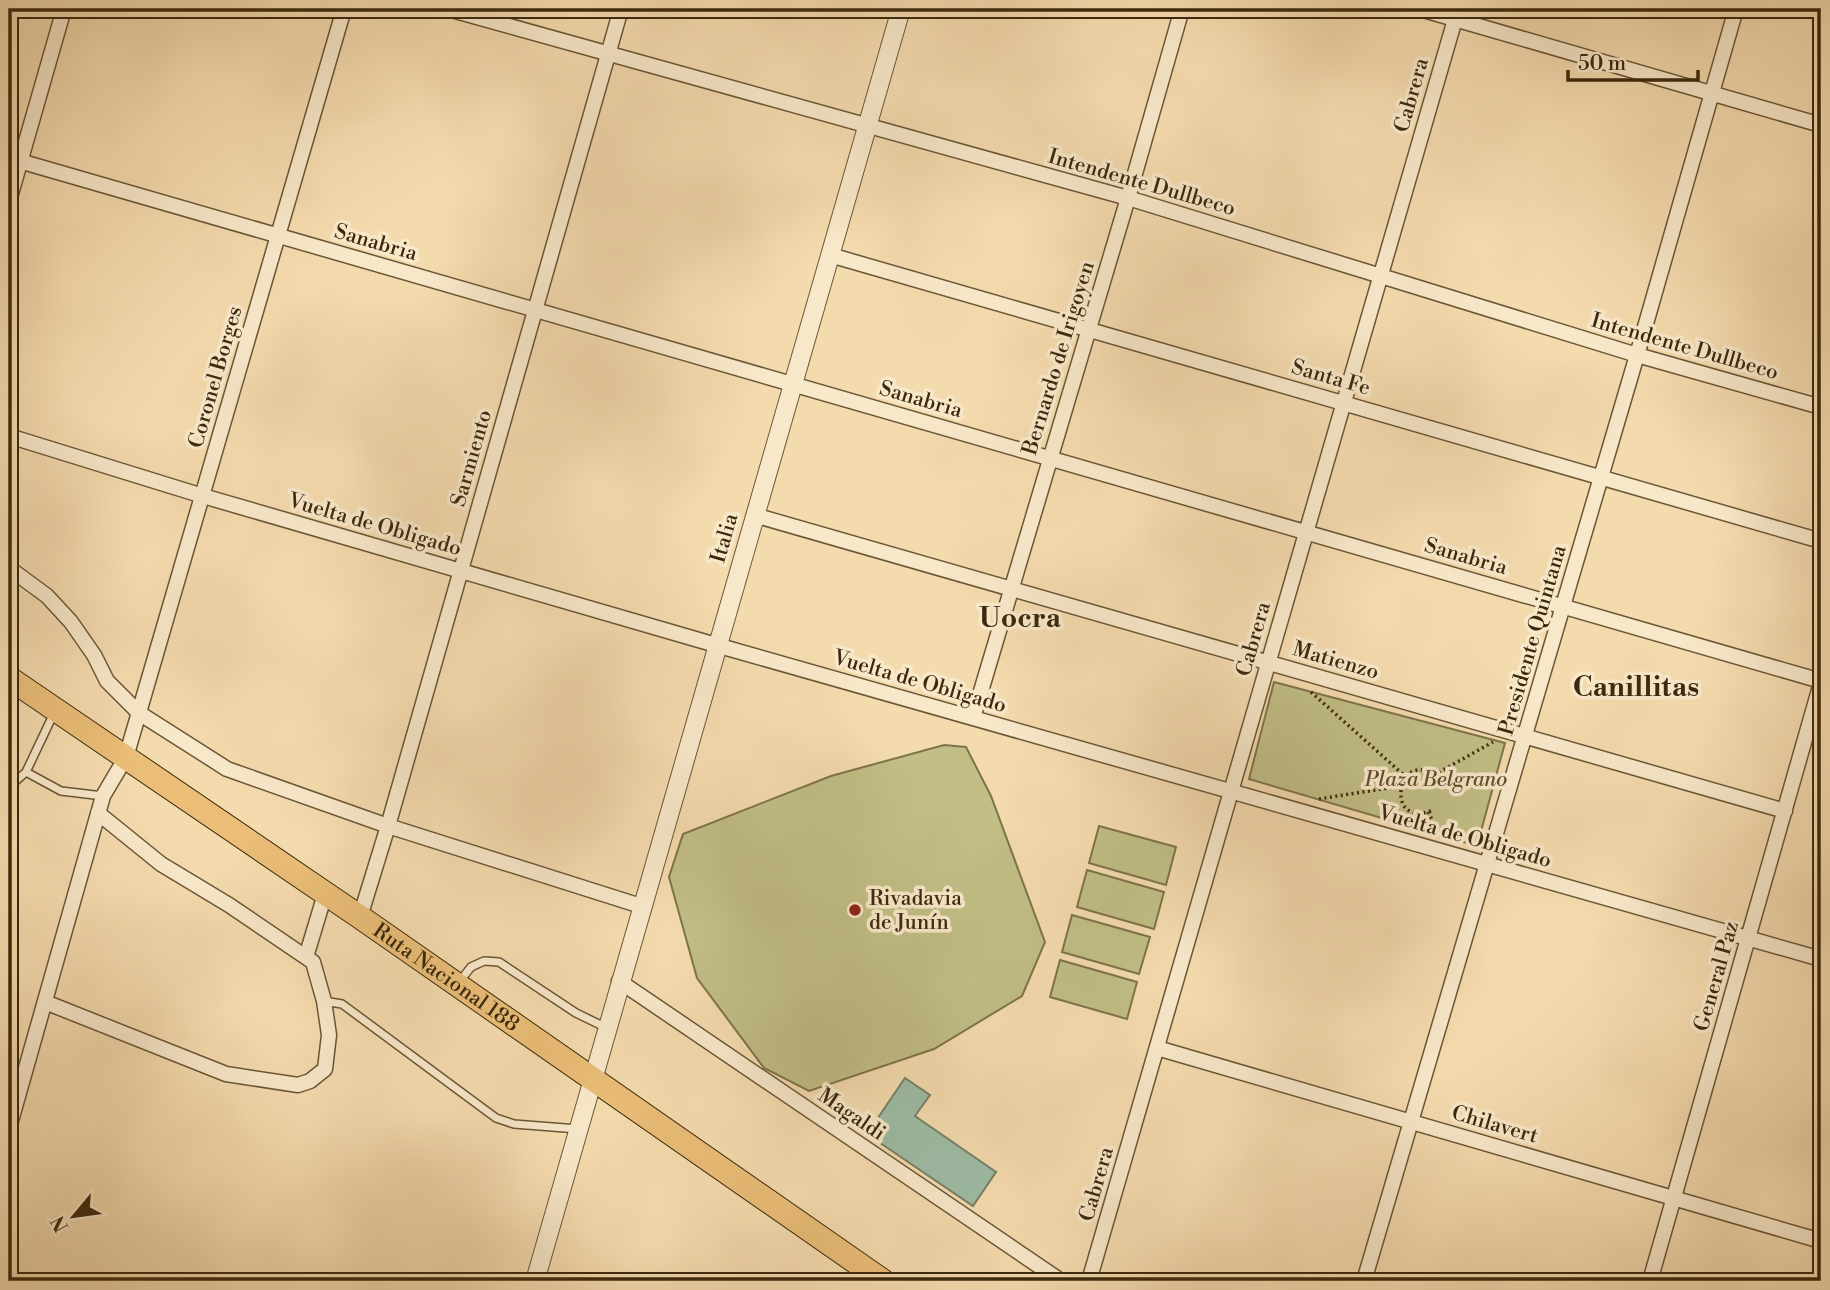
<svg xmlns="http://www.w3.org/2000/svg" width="1830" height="1290" font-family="'Libre Bodoni',serif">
<rect width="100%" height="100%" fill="#f4dbae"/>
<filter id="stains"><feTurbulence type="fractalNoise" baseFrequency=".00286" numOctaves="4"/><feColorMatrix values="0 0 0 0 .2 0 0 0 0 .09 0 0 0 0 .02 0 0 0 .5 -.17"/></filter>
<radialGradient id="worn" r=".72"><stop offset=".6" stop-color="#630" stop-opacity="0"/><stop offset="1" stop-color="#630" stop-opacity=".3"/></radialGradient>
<!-- green -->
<path fill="#c1be86" stroke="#7e744a" stroke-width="2" d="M1274 682 1505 743 1477 846 1249 779Z
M944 745 966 747 991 796 1045 942 1022 996 934 1049 809 1091 764 1068 697 978 669 877 683 834 831 776Z
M1099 826 1176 847 1166 885 1089 863Z
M1087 870 1164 892 1154 929 1077 907Z
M1072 915 1150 937 1139 974 1062 952Z
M1060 960 1137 982 1127 1019 1050 997Z"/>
<!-- water -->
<path fill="#9dbca5" stroke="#768168" stroke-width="2" d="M905 1078 930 1095 915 1116 996 1172 973 1206 867 1134Z"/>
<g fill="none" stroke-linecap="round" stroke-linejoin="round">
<defs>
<path id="service" d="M26 772 54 713
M9 787 26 772 61 791 103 796
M460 981 471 967 484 961 499 962 576 1013 607 1028
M324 1001 342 1004 496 1118 514 1124 578 1129"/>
<path id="minor" d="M448 9 1128 198 1637 355 1821 407
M1420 9 1821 125
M9 158 1821 681
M9 201 64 9
M830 255 1821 541
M9 436 203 496 716 645 1821 959
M754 515 1785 811
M9 568 47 596 71 622 94 655 107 681 139 713 227 769 388 826 641 906
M973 718 1128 198 1182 9
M360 917 388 826 621 9
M306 957 325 894
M619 981 1061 1281
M45 1002 226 1074 298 1085 310 1081 325 1069 329 1035 324 1001 313 962 229 905 161 864 98 813
M1157 1048 1821 1241
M9 1128 103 796 126 757 344 9
M1089 1281 1458 9
M1364 1281 1637 355 1736 9
M1650 1281 1821 683"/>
<path id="tertiary" d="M535 1281 901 9"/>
<g id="trunk">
<path id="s1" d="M9 678 360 917 883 1281"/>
</g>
</defs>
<!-- service casing -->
<use href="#service" stroke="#6a5635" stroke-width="10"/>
<!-- minor casing -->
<use href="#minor" stroke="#6a5635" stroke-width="17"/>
<!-- tertiary casing -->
<use href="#tertiary" stroke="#6a5635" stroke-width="20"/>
<!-- trunk casing -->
<use href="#trunk" stroke="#3c290d" stroke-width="25"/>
<!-- path -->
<path stroke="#3c290d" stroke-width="3.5" stroke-dasharray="2 3.5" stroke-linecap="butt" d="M1311 692 1406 777
M1434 775 1493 742
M1319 799 1400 786
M1431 811C1381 828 1400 742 1439 779
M1428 812 1440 835"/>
<!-- service -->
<use href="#service" stroke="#f8e8ca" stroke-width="7"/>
<!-- minor -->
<use href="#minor" stroke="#f8e8ca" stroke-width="14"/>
<!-- tertiary -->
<use href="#tertiary" stroke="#f8e8ca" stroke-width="18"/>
<!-- trunk -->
<use href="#trunk" stroke="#eabe77" stroke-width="23"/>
</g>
<!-- markers -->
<circle fill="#8f2418" stroke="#f8e8ca" stroke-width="2.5" cx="855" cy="910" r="7"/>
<g text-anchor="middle" stroke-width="7" stroke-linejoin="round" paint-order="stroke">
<!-- street labels -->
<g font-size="21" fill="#3c290d" stroke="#f8e8ca">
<text transform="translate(1411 95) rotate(-74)" y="7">Cabrera</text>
<text transform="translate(1142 182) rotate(16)" y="7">Intendente Dullbeco</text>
<text transform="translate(376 242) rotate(16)" y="7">Sanabria</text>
<text transform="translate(1685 346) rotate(16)" y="7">Intendente Dullbeco</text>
<text transform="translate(1058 358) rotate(-73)" y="7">Bernardo de Irigoyen</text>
<text transform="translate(215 377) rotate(-74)" y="7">Coronel Borges</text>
<text transform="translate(1331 377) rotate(16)" y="7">Santa Fe</text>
<text transform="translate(921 399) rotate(16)" y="7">Sanabria</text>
<text transform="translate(471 458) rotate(-74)" y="7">Sarmiento</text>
<text transform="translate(375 524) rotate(16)" y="7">Vuelta de Obligado</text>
<text transform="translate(724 538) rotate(-74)" y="7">Italia</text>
<text transform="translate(1466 556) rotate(16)" y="7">Sanabria</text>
<text transform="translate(1253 639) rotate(-74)" y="7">Cabrera</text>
<text transform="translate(1532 640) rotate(-74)" y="7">Presidente Quintana</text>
<text transform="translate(1336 660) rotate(16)" y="7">Matienzo</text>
<text transform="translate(920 681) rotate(16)" y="7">Vuelta de Obligado</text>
<text transform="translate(1465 836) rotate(16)" y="7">Vuelta de Obligado</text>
<text transform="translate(1716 976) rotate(-74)" y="7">General Paz</text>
<text dy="7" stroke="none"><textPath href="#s1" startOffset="530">Ruta Nacional 188</textPath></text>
<text transform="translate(852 1114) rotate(34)" y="7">Magaldi</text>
<text transform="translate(1495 1124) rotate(16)" y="7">Chilavert</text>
<text transform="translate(1096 1184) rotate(-74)" y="7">Cabrera</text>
</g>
<!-- park labels -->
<g font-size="21" font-style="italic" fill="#5d4e2b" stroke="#f8e8ca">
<text x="1436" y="786">Plaza Belgrano</text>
</g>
<!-- poi labels -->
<g font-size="21" fill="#3c290d" stroke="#f8e8ca" text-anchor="start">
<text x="869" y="905">Rivadavia<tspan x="869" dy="24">de Junín</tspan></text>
</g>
<!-- district labels -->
<g font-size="28" font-weight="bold" fill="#3c290d" stroke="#f8e8ca">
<text x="1020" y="627">Uocra</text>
<text x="1636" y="696">Canillitas</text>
</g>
</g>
<!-- margin -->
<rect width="1830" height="1290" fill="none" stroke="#f4dbae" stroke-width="35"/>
<rect x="10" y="10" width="1809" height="1269" fill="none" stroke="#3c290d" stroke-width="3.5"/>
<rect x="18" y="18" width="1795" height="1255" fill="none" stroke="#3c290d" stroke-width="2"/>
<!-- north arrow -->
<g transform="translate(74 1216) rotate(241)" stroke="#f8e8ca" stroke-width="5" paint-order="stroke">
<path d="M0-5L12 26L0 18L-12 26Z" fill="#3c290d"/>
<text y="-10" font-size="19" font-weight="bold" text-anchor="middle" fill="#3c290d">N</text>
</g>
<!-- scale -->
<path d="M1568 70v10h130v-10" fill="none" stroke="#3c290d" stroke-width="3.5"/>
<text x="1578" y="70" font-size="21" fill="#3c290d" stroke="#f8e8ca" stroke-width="5" paint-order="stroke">50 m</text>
<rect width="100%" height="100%" filter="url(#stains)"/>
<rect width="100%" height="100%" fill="url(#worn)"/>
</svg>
